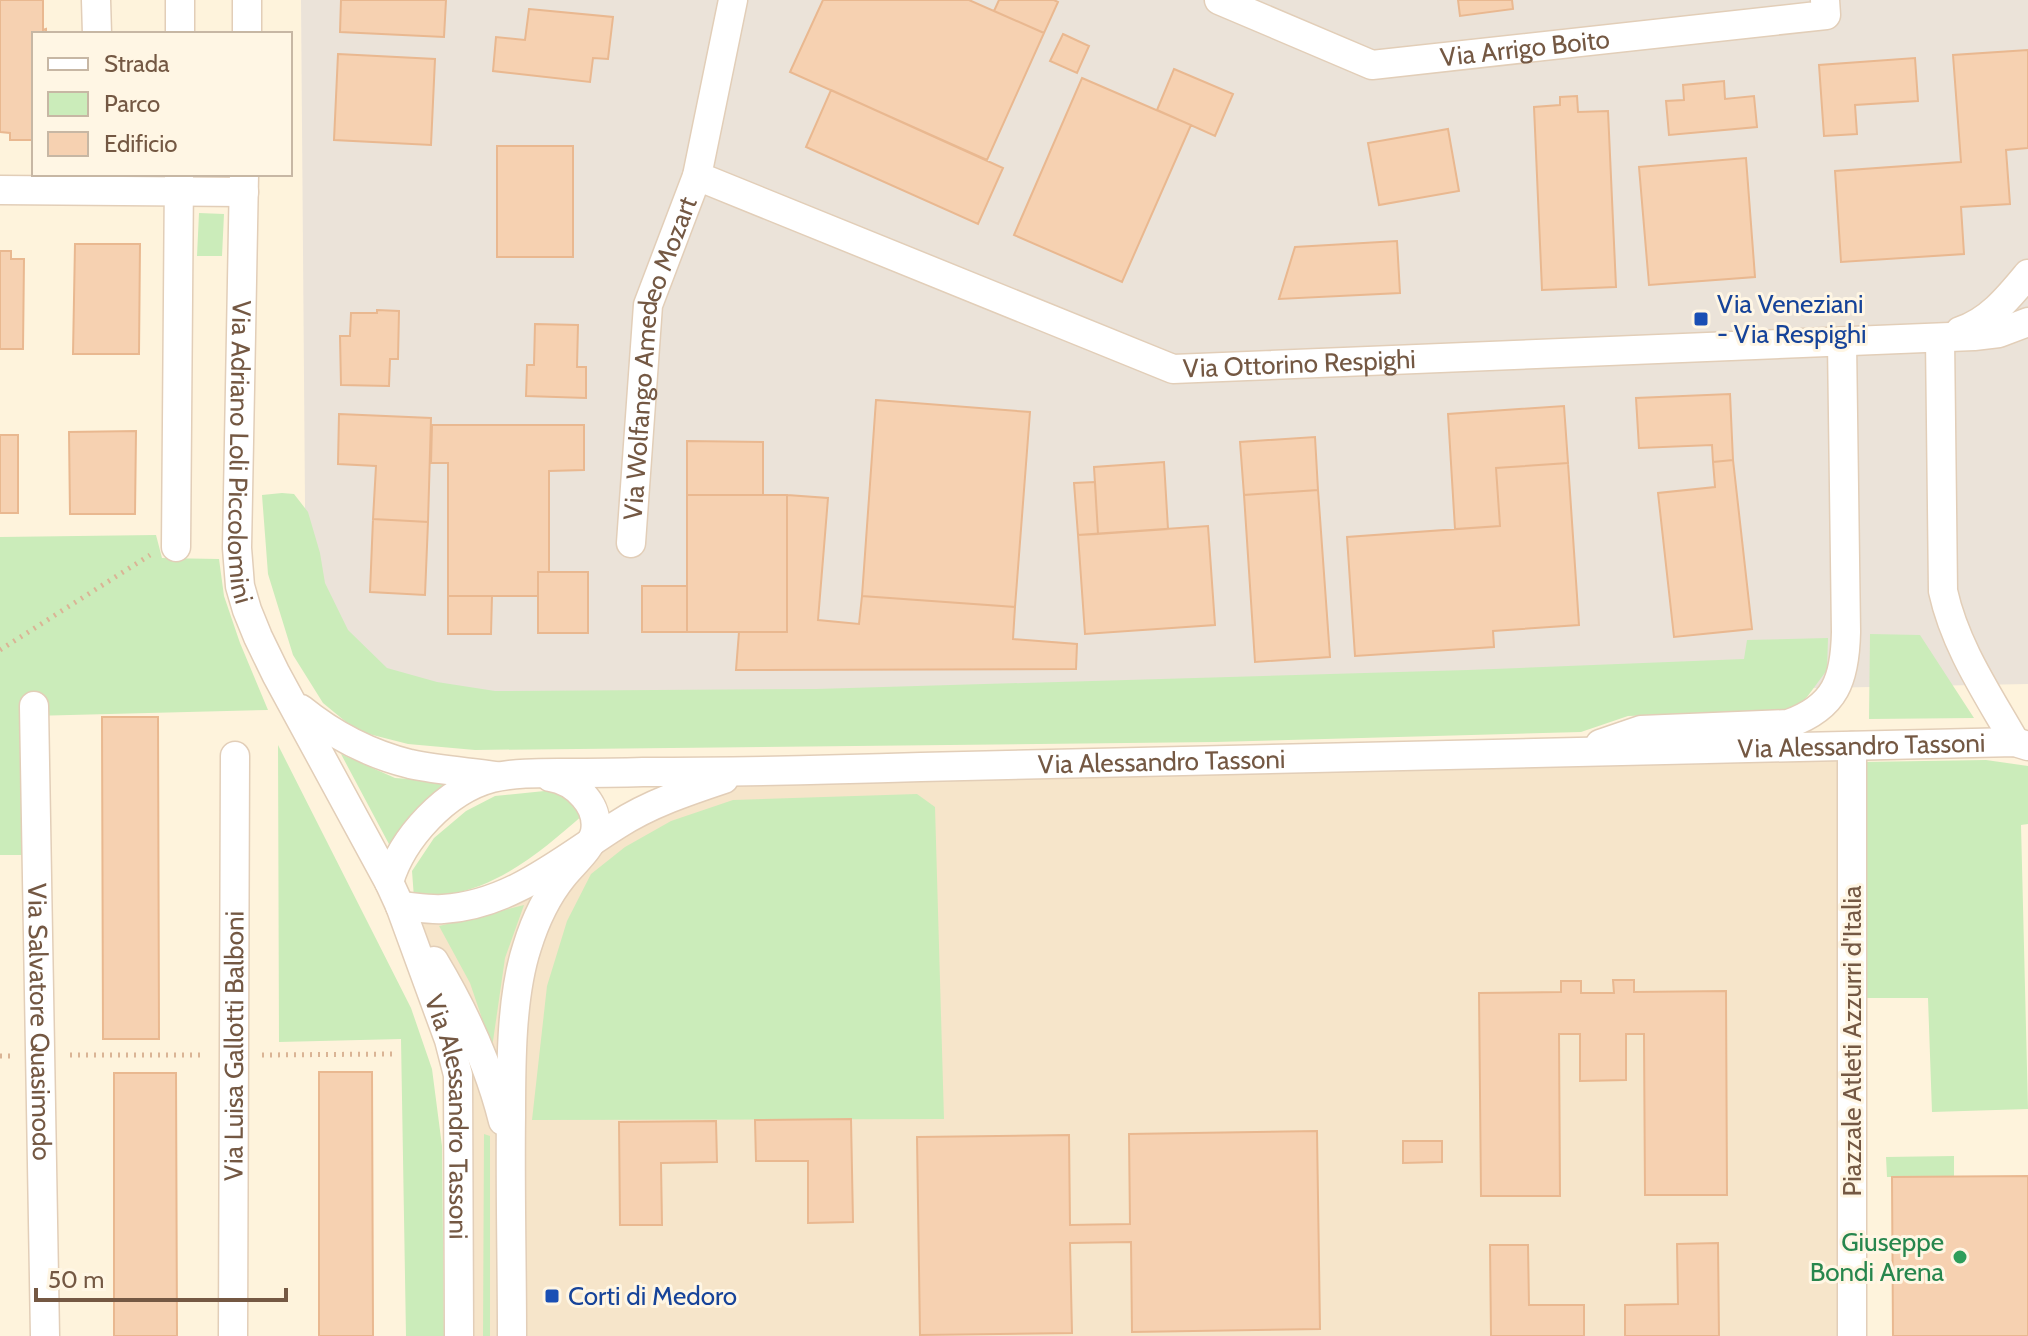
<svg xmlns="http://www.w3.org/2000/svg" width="2028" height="1336" font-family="Cabin,sans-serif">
<rect width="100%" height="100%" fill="#fef3dc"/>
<!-- residential -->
<path fill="#f6e5ca" d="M1852 746V1336H459L458 1112 400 906 442 910 746 771Z"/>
<!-- industrial -->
<path fill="#ebe3d9" d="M301 0H2028V684L389 715 306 629Z"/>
<!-- green -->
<path fill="#cbecba" d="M199 213 224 214 222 256H197Z
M282 493 294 494 308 512 320 553 325 583 348 630 387 668 437 682 495 691 816 689 1468 670 1744 659 1747 640 1828 638 1827 670 1807 697 1792 711 1628 716 1581 732 1215 742 475 750 408 744 357 731 323 703 293 655 268 574 262 495Z
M156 535 162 558 219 559 224 596 240 643 268 710 31 716 33 855H0V537Z
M1870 634 1920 635 1974 718 1869 719Z
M278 745 411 1008 432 1069 442 1146 444 1336H406L401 1039 279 1042Z
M341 754 395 778 451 782C424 802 409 818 390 846Z
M1986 760 2028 766V824L2021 825 2028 1109 1932 1112 1928 998H1867L1863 762Z
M564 789 584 814C543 850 501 886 446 895 435 897 425 897 414 898L412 871 434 838 466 811 495 796Z
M917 794 935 807 944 1119 532 1120 547 986 567 921 591 874 625 847 671 821 733 800Z
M524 905 505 958 492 1048 470 983 439 926Z
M484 1134 490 1136V1336H483Z
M1954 1156V1177H1887L1886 1157Z"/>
<!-- building -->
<path fill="#f6d1b1" stroke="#e9b890" stroke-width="2" d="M0 0H43V30L46 29V34H34V140H10V133L0 132Z
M341 0H446L444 37 340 32Z
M823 0H969L1044 33 987 160 790 72Z
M999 0H1054L1058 2 1044 33 994 11Z
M1458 0H1512L1513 9 1460 16Z
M529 9 613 17 608 59 593 58 590 82 493 71 496 37 525 40Z
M1063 34 1089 46 1077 73 1050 61Z
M2028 50V148L2006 150 2010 204 1961 207 1964 254 1841 262 1835 171 1961 162 1953 55Z
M338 54 435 59 431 145 334 140Z
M1915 58 1918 101 1855 105 1857 134 1824 136 1819 65Z
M1174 69 1233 94 1215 136 1157 110Z
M1082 78 1191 125 1122 282 1014 235Z
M1724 81 1725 99 1754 96 1757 127 1669 135 1666 101 1684 100 1683 85Z
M831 90 1003 168 978 224 806 147Z
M1577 96 1578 112 1608 111 1616 287 1542 290 1534 107 1560 105V97Z
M1448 129 1459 191 1379 205 1368 143Z
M497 146H573V257H497Z
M1746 158 1755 277 1649 285 1639 167Z
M1397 241 1400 293 1279 299 1295 247Z
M75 244H140L139 354H73Z
M0 251H11V259H24L23 349H0Z
M377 310 399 311 398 359H390L389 386 341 385 340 336H350L351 313H377Z
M535 324 578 325 577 367H586V398L526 396 527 365H534Z
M1730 394 1733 460 1713 462 1712 445 1639 448 1636 398Z
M876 400 1030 412 1015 607 862 596Z
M1564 406 1568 463 1496 468 1500 526 1455 529 1448 414Z
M339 414 431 418 428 522 373 519 376 466 338 464Z
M432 425H584V470L549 471V572H538V596H448V463H431Z
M136 431 135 514H70L69 432Z
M0 435H18V513H0Z
M1315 437 1318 490 1244 495 1240 442Z
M687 441 763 442V495H687Z
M1733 460 1752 629 1674 637 1658 493 1715 487 1713 462Z
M1164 462 1168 529 1098 534 1094 467Z
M1568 463 1579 625 1493 631 1494 647 1355 656 1347 537 1500 526 1496 468Z
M1095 482 1098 534 1078 535 1074 483Z
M1318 490 1330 657 1255 662 1244 495Z
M687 495H787V632H687Z
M787 495 828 498 818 620 859 624 862 596 1015 607 1013 639 1077 644 1076 669 736 670 739 632H787Z
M373 519 428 522 425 595 370 592Z
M1208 526 1215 625 1085 634 1078 535Z
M538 572H588V633H538Z
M642 586H687V632H642Z
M448 596H492L491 634H448Z
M102 717H158L159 1039H103Z
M1613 980H1634V992L1726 991 1727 1195H1645L1644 1034H1626V1080L1580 1081V1034H1559L1560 1196H1481L1479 993 1561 992V981H1581V993H1614Z
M319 1072H372L373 1336H319Z
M114 1073H176L177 1336H114Z
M851 1119 853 1222 808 1223V1161H756L755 1120Z
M716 1121 717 1162 661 1163 662 1225H620L619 1122Z
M1317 1131 1320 1329 1132 1332 1131 1242 1070 1243 1072 1333 920 1335 917 1137 1069 1135 1070 1225 1130 1224 1129 1134Z
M1403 1141H1442V1162L1403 1163Z
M2028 1176V1336H1893L1892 1177Z
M1718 1243 1719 1336H1625V1305L1678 1304 1677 1244Z
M1490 1245H1528L1529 1305H1584V1336H1491Z"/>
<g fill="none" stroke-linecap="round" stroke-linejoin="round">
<defs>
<g id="minor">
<path d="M96 0 97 34"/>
<path id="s1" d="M1219 0 1372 65 1826 15 1825 0"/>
<path d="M180 34V0"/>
<path d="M247 34V0"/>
<path id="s2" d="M244 174 237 548 240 586 247 610 258 637 276 674 389 882 400 906 449 1040 458 1075 459 1336"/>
<path id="s3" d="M697 176 1173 369 1974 336 1999 333 2028 322"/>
<path d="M0 190 244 192"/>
<path d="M1960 331C1989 322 2009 297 2028 274"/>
<path d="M1940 338 1943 591C1955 646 1987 693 2015 742"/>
<path id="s4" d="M631 543 648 305 697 176 733 0"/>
<path d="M176 547 179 174"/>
<path id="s5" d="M34 706 45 1336"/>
<path d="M301 709C333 735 370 754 410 764 438 770 468 772 496 776"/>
<path d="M1600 744 1641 730 1788 724C1836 707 1845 679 1846 632L1842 342"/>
<path id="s6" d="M389 882C402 838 446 790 492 778 513 773 537 773 559 773 587 773 615 773 643 772 736 772 828 770 921 767 1285 759 1650 751 2015 742L2028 746"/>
<path d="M400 906C414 907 429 910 443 909 511 905 563 859 617 825 649 804 688 791 724 779"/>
<path d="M434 961C464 1011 489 1065 503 1121"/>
<path id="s7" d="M233 1336 235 756"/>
<path d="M512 1336C512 1263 510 1189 511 1116 511 1064 511 996 527 947 535 921 546 897 563 876 573 863 591 849 595 832 600 805 575 781 550 777"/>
<path d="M1852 1336V746"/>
</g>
</defs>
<!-- minor casing -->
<use href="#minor" stroke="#e2ceb8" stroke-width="31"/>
<!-- path -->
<path stroke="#dab495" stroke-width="5" stroke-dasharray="2 6" stroke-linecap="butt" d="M0 650 150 555
M70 1055H204
M262 1055 393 1054
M0 1056H12"/>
<!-- minor -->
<use href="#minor" stroke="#fff" stroke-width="28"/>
</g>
<!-- markers -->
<g fill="#1a4fb4" stroke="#fff6e4" stroke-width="3">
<rect x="1693" y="311" width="16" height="16" rx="4"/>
<rect x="544" y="1288" width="16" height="16" rx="4"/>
</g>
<circle fill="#2e9e5b" stroke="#fff6e4" stroke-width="3" cx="1960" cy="1257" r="8"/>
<g text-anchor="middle" stroke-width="6" stroke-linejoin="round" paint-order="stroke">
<!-- street labels -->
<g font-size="26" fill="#745843" stroke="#fff6e4">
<text dy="9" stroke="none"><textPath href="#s1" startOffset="320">Via Arrigo Boito</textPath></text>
<text dy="9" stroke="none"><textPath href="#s4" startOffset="188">Via Wolfango Amedeo Mozart</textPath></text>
<text dy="9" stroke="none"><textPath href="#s3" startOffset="640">Via Ottorino Respighi</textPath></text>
<text dy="9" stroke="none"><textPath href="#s2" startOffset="278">Via Adriano Loli Piccolomini</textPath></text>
<text dy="9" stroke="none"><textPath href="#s6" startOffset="1522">Via Alessandro Tassoni</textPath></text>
<text dy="9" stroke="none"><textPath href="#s6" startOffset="822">Via Alessandro Tassoni</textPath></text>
<text dy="9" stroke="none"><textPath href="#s5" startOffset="316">Via Salvatore Quasimodo</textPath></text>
<text transform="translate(1852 1041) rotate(-90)" y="9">Piazzale Atleti Azzurri d'Italia</text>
<text dy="9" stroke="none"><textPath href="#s7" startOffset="290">Via Luisa Gallotti Balboni</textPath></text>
<text dy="9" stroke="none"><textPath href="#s2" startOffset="990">Via Alessandro Tassoni</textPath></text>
</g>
<!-- transit labels -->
<g font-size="26" fill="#164399" stroke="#fff6e4" text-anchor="start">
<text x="1717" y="313">Via Veneziani<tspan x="1717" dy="30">- Via Respighi</tspan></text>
<text x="568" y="1305">Corti di Medoro</text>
</g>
<!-- leisure labels -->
<g font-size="26" fill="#27864d" stroke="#fff6e4" text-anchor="end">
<text x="1944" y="1251">Giuseppe<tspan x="1944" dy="30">Bondi Arena</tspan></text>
</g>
</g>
<!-- legend -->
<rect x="32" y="32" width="260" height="144" fill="#fff6e4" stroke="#c7b7a4" stroke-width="2"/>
<rect x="48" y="58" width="40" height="12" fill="#ffffff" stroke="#c7b7a4" stroke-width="2"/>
<text x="104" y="72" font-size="24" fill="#745843">Strada</text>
<rect x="48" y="92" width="40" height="24" fill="#cbecba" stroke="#c7b7a4" stroke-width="2"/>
<text x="104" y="112" font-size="24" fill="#745843">Parco</text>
<rect x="48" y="132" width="40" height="24" fill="#f6d1b1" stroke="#c7b7a4" stroke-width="2"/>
<text x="104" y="152" font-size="24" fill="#745843">Edificio</text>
<!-- scale -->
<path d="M36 1288v12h250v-12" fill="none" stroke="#745843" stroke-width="4"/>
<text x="48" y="1288" font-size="24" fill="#745843" stroke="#fff6e4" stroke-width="6" paint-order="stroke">50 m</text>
</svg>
